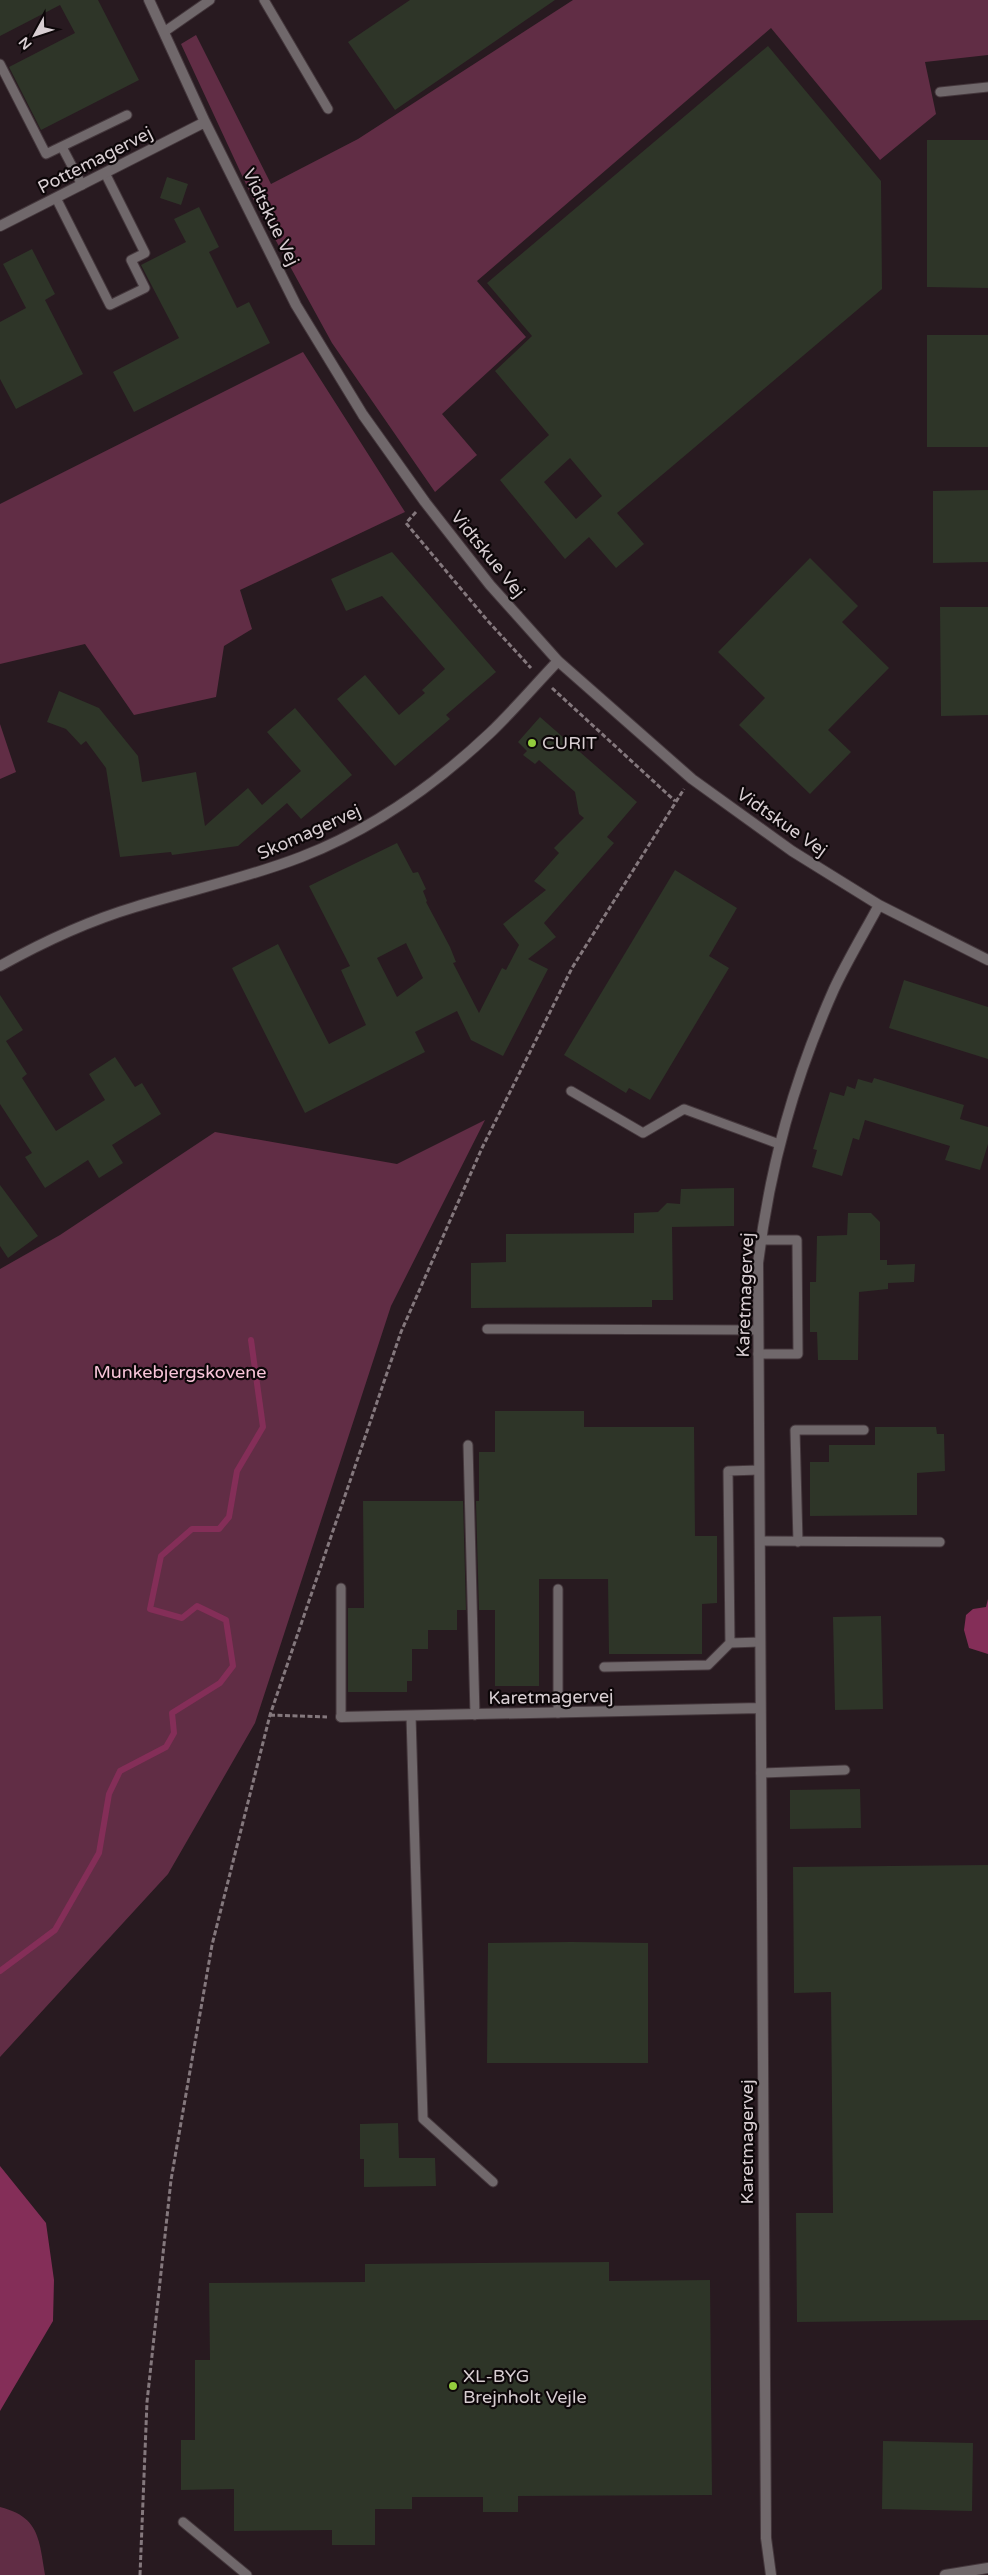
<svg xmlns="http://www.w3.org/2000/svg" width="988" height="2575" font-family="'Varela Round',sans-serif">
<rect width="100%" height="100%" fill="#281a20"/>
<!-- green -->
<path fill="#612d45" d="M573 0H988V55L925 62 936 114 880 160 771 28 477 281 526 337 442 414 477 455 435 492 332 343 252 197 181 44 196 35 271 184 358 139Z
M303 352 405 512 240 590 252 629 224 646 216 697 134 715 85 644 0 664V504Z
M0 724 16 772 0 779Z
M485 1120 391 1306 255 1723 168 1874 0 2057V1269L60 1235 215 1132 397 1164Z
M0 2507C40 2517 39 2540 45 2575H0Z"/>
<!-- water -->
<path fill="#842e58" d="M988 1599V1654L969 1648 964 1630 966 1615 973 1609 986 1607Z
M0 2166 46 2223 54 2280 53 2321 0 2411Z"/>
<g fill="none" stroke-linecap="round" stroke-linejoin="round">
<!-- stream -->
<path stroke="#842e58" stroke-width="6" d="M0 1971 55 1930 99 1853 109 1794 120 1771 166 1747 174 1733 172 1713 220 1683 233 1666 226 1620 197 1606 182 1618 150 1609 161 1556 192 1529H219L229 1517 237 1471 263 1427 251 1340"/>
</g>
<!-- building -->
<path fill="#2e3528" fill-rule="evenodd" d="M0 0H98L139 80 41 130 9 67 75 33 60 5 0 36Z
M410 0H555L395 110 348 42Z
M768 46 881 181 882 289 617 513 644 544 616 568 589 537 565 559 500 480 549 435 495 371 532 336 487 283ZM570 458 602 496 576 519 544 482Z
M927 140H988V288L927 287Z
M167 177 188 184 181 205 160 198Z
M199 207 219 247 209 252 237 308 249 302 270 343 134 412 113 372 179 338 141 265 186 242 174 219Z
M32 249 55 294 45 300 83 374 16 409 0 379V322L26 308 3 264Z
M927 335H988V447H927Z
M988 490V562L933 563V491Z
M392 552 496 672 446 715 450 719 395 766 337 699 365 675 399 715 425 693 422 690 445 669 382 596 346 611 331 579Z
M810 558 858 606 842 622 889 668 828 730 851 752 810 794 739 725 765 698 718 652Z
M940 607H988V715L941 716Z
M59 691 99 708 138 756 142 782 196 772 205 826 248 788 262 805 301 771 267 732 295 708 352 775 301 819 287 803 238 846 172 855 171 852 120 857 106 768 86 741 81 745 66 729 47 722Z
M540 717 637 802 607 837 614 843 544 923 556 937 528 959 548 969 503 1056 471 1040 457 1011 415 1032 425 1052 305 1113 232 968 278 944 329 1044 366 1025 341 970 350 966 309 886 397 843 413 873 418 872 426 889 423 891 427 901 426 902 450 947 456 962 453 963 479 1013 502 968 506 970 519 945 503 924 546 890 534 881 559 853 554 848 584 818 579 814 575 792 539 760 535 764 523 755 527 751 518 742ZM406 943 423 978 397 997 377 958Z
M675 870 737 908 709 956 729 968 650 1100 629 1088 626 1093 564 1055Z
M904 980 988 1007V1059L889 1028Z
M0 995 23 1030 6 1041 27 1074 22 1078 56 1131 105 1100 89 1074 115 1057 135 1087 142 1083 161 1114 112 1145 123 1163 99 1178 88 1160 45 1188 25 1157 32 1153 0 1104Z
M874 1078 964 1105 960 1119 988 1127V1144L980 1170 945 1160 950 1146 865 1120 859 1140 853 1138 842 1176 812 1167 817 1150 813 1149 830 1092 844 1096 847 1086 855 1089 858 1079 872 1083Z
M0 1185 38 1236 8 1258 0 1246Z
M734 1188V1226L672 1227 673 1300H652V1307L471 1308V1263L506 1262V1234L634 1233V1213L658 1212 667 1203 680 1204 681 1189Z
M848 1213H871L880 1222V1260H887V1265L915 1264 914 1282 888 1283V1289L859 1292 858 1360H818L817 1332H810V1282H816L817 1236 847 1235Z
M495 1411H584V1427H694L695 1536H717V1603L702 1604V1654H609L608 1579H539V1686H495V1610H479L476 1501H479V1452H495Z
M875 1427H936L937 1434H944L945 1471 917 1473V1515L810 1516V1462H829V1445H875Z
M363 1501H463L466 1610H457V1630H428V1649H412V1681H407V1692H348V1608H364Z
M881 1616 883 1709 835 1710 833 1617Z
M860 1789 861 1828 790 1829V1790Z
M988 1865V2320L797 2322 796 2213H833L831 1992 794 1993 793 1867Z
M571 1942 648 1943V2063H487L488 1943Z
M398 2123 399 2158H435L436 2186 364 2187V2159H360V2124Z
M609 2262V2281L710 2280 712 2495 518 2496V2512H483V2497H412V2509H375V2545H332V2530L234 2531V2489L181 2490V2440H195V2360H210L209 2283 365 2282V2264Z
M883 2441 973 2443 972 2511 882 2509Z"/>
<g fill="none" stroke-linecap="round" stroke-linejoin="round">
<defs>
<path id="service" d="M264 0 328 109
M164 32 210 0
M0 64 46 154 127 115
M940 92 988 87
M62 147 82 185
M56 198 110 305 145 288 131 260 145 253 105 173
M571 1091 643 1133 684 1109 779 1144
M487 1329 758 1330
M758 1354H798L797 1240H761
M468 1445 475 1715
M759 1470 728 1471 730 1643 760 1642
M760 1541 940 1542
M798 1542 795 1430H864
M341 1588V1717
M558 1589V1713
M604 1667 708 1665 730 1643
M411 1716 423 2119 493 2182
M761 1773 845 1770
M183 2522 247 2575"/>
<path id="minor" d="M149 0 205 122 296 305 363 415 425 502 490 585 558 661 692 779 792 851 879 905 988 960
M0 226 205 122
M0 966C43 942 88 921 135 907 190 890 247 878 301 857 371 830 436 784 490 733 514 710 535 685 558 661
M341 1717 760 1708
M771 2575 766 2538 758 1263C770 1166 794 1079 834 989 847 961 864 933 879 905
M945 2575 988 2568"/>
</defs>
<!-- service casing -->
<use href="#service" stroke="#44373c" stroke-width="11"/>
<!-- minor casing -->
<use href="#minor" stroke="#44373c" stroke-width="12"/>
<!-- path -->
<path stroke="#84787d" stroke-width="3" stroke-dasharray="5 2.5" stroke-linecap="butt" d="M416 512 406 523 487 620 531 668
M552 688 675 801
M270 1715 327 1717
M140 2575 147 2402 171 2180 212 1945 270 1715 401 1332 482 1148 572 968 684 789"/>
<!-- service -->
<use href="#service" stroke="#70686b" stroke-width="9"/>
<!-- minor -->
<use href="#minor" stroke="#70686b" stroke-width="10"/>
</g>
<!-- markers -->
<g fill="#93cc3d" stroke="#0d0709" stroke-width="2">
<circle cx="532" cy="743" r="5"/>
<circle cx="453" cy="2386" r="5"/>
</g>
<g text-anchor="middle" stroke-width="4.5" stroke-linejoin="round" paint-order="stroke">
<!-- street labels -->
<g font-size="18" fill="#d8ced2" stroke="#0d0709">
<text transform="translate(95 160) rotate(-27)" y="6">Pottemagervej</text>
<text transform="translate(271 217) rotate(64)" y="6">Vidtskue Vej</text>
<text transform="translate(488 554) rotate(51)" y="6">Vidtskue Vej</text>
<text transform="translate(782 822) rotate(35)" y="6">Vidtskue Vej</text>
<text transform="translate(309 832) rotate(-24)" y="6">Skomagervej</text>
<text transform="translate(745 1295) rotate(-88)" y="6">Karetmagervej</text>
<text transform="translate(551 1697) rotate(-1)" y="6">Karetmagervej</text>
<text transform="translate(747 2142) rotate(-90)" y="6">Karetmagervej</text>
</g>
<!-- poi labels -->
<g font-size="18" fill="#d8ced2" stroke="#0d0709" text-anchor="start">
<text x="542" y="749">CURIT</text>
<text x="463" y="2382">XL-BYG<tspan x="463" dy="21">Brejnholt Vejle</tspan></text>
</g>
<!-- park labels -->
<g font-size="18" fill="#f8c5d9" stroke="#0d0709">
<text x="180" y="1378">Munkebjergskovene</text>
</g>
</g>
<!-- north arrow -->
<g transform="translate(35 35) rotate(230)" stroke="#0d0709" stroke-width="4" paint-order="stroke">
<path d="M0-4L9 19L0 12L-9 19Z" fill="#d8ced2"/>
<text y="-8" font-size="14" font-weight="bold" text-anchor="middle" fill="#d8ced2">N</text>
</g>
</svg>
